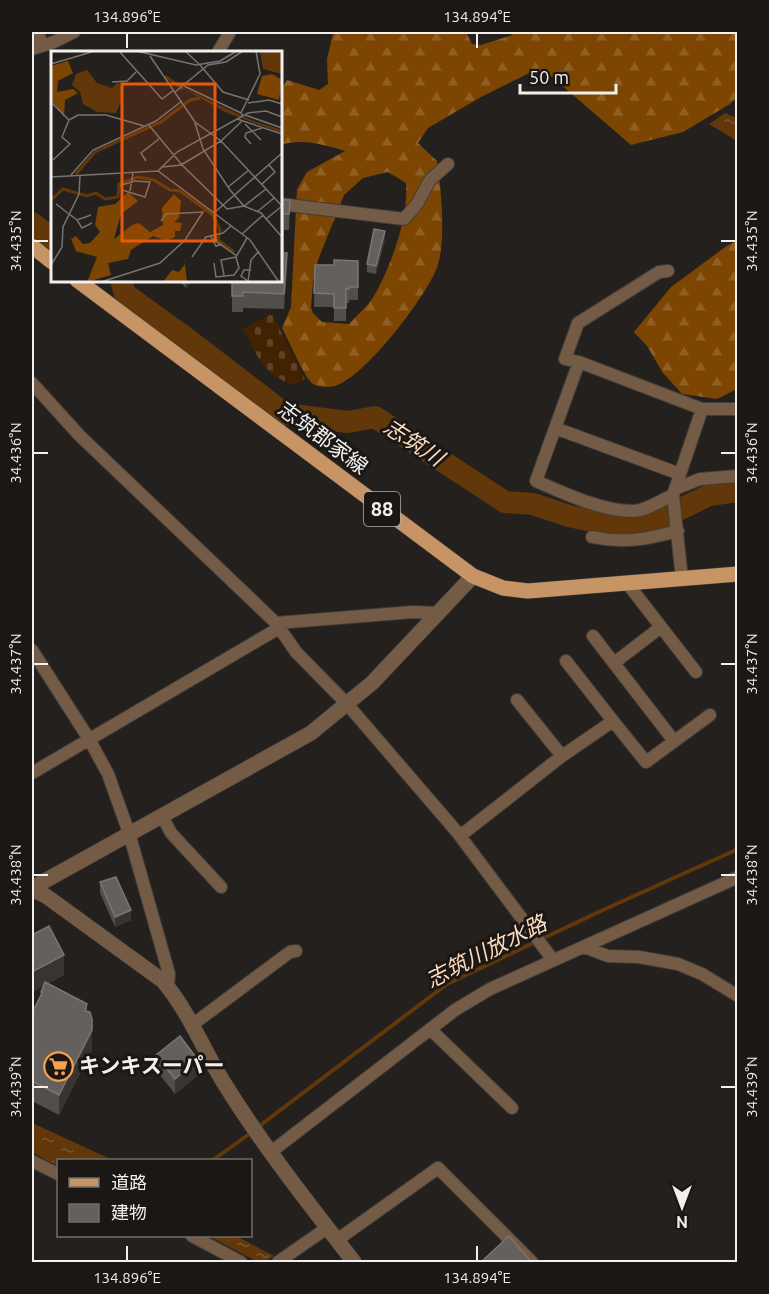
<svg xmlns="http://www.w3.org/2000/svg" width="769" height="1294" font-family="Ubuntu,'Noto Sans JP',sans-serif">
<defs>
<pattern id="forest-firs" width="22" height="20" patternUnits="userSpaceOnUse" patternTransform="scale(1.5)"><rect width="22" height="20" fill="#7c4501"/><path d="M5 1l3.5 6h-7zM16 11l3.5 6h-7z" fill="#8f6026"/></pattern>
<pattern id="cemetery-stones" width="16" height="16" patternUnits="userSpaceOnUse" patternTransform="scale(1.5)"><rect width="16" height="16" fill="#422201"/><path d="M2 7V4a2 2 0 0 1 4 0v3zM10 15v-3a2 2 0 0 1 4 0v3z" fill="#5e4226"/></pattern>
<pattern id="water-ripples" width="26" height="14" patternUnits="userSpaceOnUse" patternTransform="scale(1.5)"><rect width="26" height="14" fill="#62380a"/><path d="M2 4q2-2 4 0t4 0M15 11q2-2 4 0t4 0" fill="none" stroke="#79552e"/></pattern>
</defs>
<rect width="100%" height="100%" fill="#24201d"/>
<!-- forest -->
<path fill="url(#forest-firs)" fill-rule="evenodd" d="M335 32H466L472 44 481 45 512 35 511 32H737V97L730 104 683 132 631 145 551 76 535 70 481 97 428 128 418 143 437 161C441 189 447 244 436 270 424 299 365 377 335 386 327 388 320 387 313 384 305 379 288 339 282 328L291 307 297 189 307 172 345 151C325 145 301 138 281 145V90L287 80 319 90 328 84 327 59 333 33ZM388 172 406 183C409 217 391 266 374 296 369 305 359 313 352 321L349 324 322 322 313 313 311 308 313 281 318 260 344 195 363 178Z
M737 241V389L717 399 682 394 663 373 647 346 634 332 671 287 728 245Z"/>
<!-- cemetery -->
<path fill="url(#cemetery-stones)" d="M272 314 305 379 293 385C264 375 256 354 243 329Z"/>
<!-- water -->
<path fill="url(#water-ripples)" d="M725 113 734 117 737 115V141L709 124Z
M32 1123 106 1157 110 1160H58V1166L32 1152Z
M209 1236H236L274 1256 264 1262H258Z"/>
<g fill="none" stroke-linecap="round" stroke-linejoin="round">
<!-- stream -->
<path stroke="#62380a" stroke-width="4" d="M258 1127 447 984 603 910 738 849
M213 1160 252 1132"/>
<!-- river -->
<path stroke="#62380a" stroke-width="22" d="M32 223 52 238
M121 280 125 294 186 338 285 414 348 422 375 417 505 502 533 504 569 516 623 528 634 529 650 524 709 495 738 491"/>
<defs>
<path id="minor" d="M38 32 42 46
M32 49 54 42 74 32
M218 52 230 32
M280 204 404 219 417 204 430 180 448 164
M579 362 565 359 578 323 659 272 668 271
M32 383 79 435 276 623 296 652 347 704 457 832 553 960
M555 428 680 474
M675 489 700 479 738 476
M673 495C661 500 648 510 634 511 604 512 563 493 536 481L579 362 702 409H738
M592 537C624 544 647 539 678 531
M682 579 673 495 702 409
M627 583 696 672
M276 623 413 612 438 613
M593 636 674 741
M32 650 89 739 108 774 129 833 169 974 168 986
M614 663 661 627
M517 700 562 756
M613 721 646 762 710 715
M32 773 279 628
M162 816 171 833 221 887
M460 836 562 756 613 721 566 661
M584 947 608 956 639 957 678 964 702 974 738 996
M192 1025 290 952 296 951
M430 1029 512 1108
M271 1152 455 1010 490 989 738 877
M32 1161 58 1174
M192 1236 241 1262
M337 1240 438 1168 532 1262
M278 1262 327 1228"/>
<path id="tertiary" d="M32 888 311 733 372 683 473 576
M32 889 46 896 163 981C189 1012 203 1049 224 1083 263 1146 309 1204 354 1262"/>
<path id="primary" d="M32 246 52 262
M77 280 473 576 503 588 528 591 738 574"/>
</defs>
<!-- minor casing -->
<use href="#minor" stroke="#413d3a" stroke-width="14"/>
<!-- tertiary casing -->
<use href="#tertiary" stroke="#413d3a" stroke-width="16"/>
<!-- primary casing -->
<use href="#primary" stroke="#413d3a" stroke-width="16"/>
<!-- minor -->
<use href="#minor" stroke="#745b45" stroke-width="12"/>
<!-- tertiary -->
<use href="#tertiary" stroke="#745b45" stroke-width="15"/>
<!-- primary -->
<use href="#primary" stroke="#c79466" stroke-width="15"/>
</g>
<!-- wall -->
<path fill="#524e4b" d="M280 200H290L289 230H283V253L287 269 284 309 243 308V312H232V280H280Z
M385 239 376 274 367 272V264Z
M358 261V300H349V303H346V321H334V307H314L315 265H334Z
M178 280H193L186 288Z
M100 882 131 920 115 927 100 893Z
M49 926 64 955V975L47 984 87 1004V1012H90L92 1019V1050L59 1115 32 1101V1013L41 995V992L43 986 32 992V935Z
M156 1055 198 1075 175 1094 156 1070Z"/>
<!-- shaded-wall -->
<path fill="#383431" d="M385 231V239L376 274V266Z
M287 253V269L284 309V294Z
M186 280H193L186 288Z
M131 910V920L115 927V917Z
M64 955V975L32 992V972Z
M92 1019V1050L59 1115V1095Z
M198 1060V1075L175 1094V1079Z"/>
<!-- building -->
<path fill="#63605d" stroke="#7a7674" stroke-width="1.5" d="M280 200H290L289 214H283V253H287L284 294 243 292V296H232V280H280Z
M374 229 385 231 376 266 367 264Z
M334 260 358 261V287H349V289H346V308H334V294L314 293 315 265H334Z
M116 877 131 910 115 917 100 882Z
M49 926 64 955 32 972V935Z
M45 982 87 1004 85 1011 90 1012 92 1019V1030L59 1095 32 1081V1013L42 993 41 992Z
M180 1036 198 1060 175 1079 156 1055Z
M509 1236 532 1263H480Z"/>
<!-- ticks -->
<path fill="none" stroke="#f2f0ee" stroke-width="2" d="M127 33V48M477 33V48M33 241H48M721 241H736M33 453H48M721 453H736M33 664H48M721 664H736M33 875H48M721 875H736M33 1087H48M721 1087H736M127 1246V1261M477 1246V1261"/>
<!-- icons -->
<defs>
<symbol id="supermarket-ring" viewBox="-11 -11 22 22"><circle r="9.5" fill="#1a1714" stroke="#f8a04b" stroke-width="1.5"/><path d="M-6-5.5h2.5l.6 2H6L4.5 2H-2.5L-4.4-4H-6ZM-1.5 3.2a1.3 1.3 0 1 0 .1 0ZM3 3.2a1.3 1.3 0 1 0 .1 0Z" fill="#f8a04b"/></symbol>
</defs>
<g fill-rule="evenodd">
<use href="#supermarket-ring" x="42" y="1050" width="33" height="33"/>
</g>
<g text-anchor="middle" stroke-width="6" stroke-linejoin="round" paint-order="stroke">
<!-- shield labels -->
<rect fill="#1a1714" stroke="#b1afad" stroke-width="1.5" x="364" y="492" width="36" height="34" rx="4.5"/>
<g font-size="20" font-weight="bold" fill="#f2f0ee">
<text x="382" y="516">88</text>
</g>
<!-- street labels -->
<g font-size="21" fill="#f2f0ee" stroke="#1a1714">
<text transform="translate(323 438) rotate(37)" y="7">志筑郡家線</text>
</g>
<!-- poi labels -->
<g font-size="21" font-weight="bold" fill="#f2f0ee" stroke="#1a1714" text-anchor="start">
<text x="79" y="1073">キンキスーパー</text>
</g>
<!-- water labels -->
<g font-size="22" font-style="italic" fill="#fddbbf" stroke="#1a1714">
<text transform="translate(414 442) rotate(33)" y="8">志筑川</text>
<text transform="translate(486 951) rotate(-27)" y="8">志筑川放水路</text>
</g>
</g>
<!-- overview -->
<g transform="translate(51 51)">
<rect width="231" height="231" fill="#24201d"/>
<path d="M17 10 22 22 7 30 6 41 22 38 27 42 14 49 13 66 0 48V15ZM221 23 231 29 228 49 206 43 211 25ZM77 141 87 150 70 163 63 188 81 174 88 172 99 181 112 174 111 157 123 143 130 150 128 167 123 171 131 172 129 180H124V186L116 190 102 185 80 199 77 208 57 212 60 224 36 231 46 206 25 200 20 188 25 185 32 193 39 192 49 181 44 174 47 156 64 153ZM134 213 136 231H112L121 219 128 221Z" fill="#7c4501"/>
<path d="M209 0H231V23L212 18ZM36 19 46 32 61 37 67 31 70 35 72 46 65 62 46 61 32 53 29 41 21 34 25 23ZM132 37 200 69 231 79V82L174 61Z" fill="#62380a"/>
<path fill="none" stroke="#62380a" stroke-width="3" d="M114 25 132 38M25 123 44 101 110 71 139 49 149 47M0 149 12 138 36 145 45 142 54 148 67 146 68 133 73 131 87 126 103 129 119 139 129 140 162 164 169 179 167 189 183 201"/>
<path fill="none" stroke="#767371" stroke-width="1.5" d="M68 0 111 48 123 39M85 0 145 14 169 10 186 0M134 0 148 13M99 5 144 71 170 90 231 155M0 13 44 0M149 14 172 41 198 49M61 31 76 30 85 21M133 35 190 62M124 41 157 14 175 11 192 0M0 51 18 69 27 64H55L93 75M197 52 218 49 231 53M194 64 231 77M192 65 190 62 209 23 205 0M186 68 231 83M144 72 152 98 179 139 193 155 210 162 231 186M97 73 131 114 176 158 193 155 215 138M194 73 210 89M170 90 191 70M200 93 194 86 195 82 211 77M0 101V122M2 109 19 93 11 86 18 69M95 110 90 102 108 88M130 114 170 90M111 116 131 114M107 120 126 101 197 62 215 60 231 66M20 124 42 99 105 70 131 50M0 126 107 120 199 189 228 231M82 131 70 134 71 139 94 146 99 131 82 130M211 133 224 121 218 114M177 136 198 119M79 140 82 122M5 153 26 169 40 164M207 160 223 147M163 162 231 102M215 168 231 155M26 169 31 177 41 172M164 183 166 191 186 205M191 183 212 164M159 184 165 195 171 193M141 206 155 186 172 182 180 175M163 212 165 226 183 224 188 217 185 206 196 187M0 214 11 196 12 176 28 143 29 125M173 224 170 209 185 206M197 230 190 225 193 219H200M50 231 109 212 134 189 152 161 115 163 110 170M197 231 200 209 208 200"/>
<path fill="#e8590c" fill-opacity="0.15" stroke="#e8590c" stroke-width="3" d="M71 33H164V190H71Z"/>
<rect width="231" height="231" fill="none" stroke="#f2f0ee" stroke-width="3"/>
</g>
<!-- border -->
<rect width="769" height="1294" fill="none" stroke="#1a1714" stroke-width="66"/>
<!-- legend -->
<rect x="57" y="1159" width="195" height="78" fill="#1a1714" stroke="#706e6b" stroke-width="1.5"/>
<rect x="69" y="1178" width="30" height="9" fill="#c79466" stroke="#706e6b" stroke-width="1.5"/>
<text x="111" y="1189" font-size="18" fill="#f2f0ee">道路</text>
<rect x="69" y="1204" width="30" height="18" fill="#63605d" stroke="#706e6b" stroke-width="1.5"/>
<text x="111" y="1219" font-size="18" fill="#f2f0ee">建物</text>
<!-- north arrow -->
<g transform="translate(682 1207) rotate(180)" stroke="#1a1714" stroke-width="4.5" paint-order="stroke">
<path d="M0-4.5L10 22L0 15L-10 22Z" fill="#f2f0ee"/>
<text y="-9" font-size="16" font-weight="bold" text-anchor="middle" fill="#f2f0ee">N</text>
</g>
<!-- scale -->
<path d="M520 84v9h96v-9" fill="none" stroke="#f2f0ee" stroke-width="3"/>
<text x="529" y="84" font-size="18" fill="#f2f0ee" stroke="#1a1714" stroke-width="4.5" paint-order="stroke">50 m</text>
<rect x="33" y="33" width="703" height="1228" fill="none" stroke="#f2f0ee" stroke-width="2"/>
<g font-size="15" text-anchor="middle" fill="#f2f0ee">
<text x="127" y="22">134.896°E</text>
<text x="477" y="22">134.894°E</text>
<text transform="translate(752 241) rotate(-90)" y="5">34.435°N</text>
<text transform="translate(16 241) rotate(-90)" y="5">34.435°N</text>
<text transform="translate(752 453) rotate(-90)" y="5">34.436°N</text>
<text transform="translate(16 453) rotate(-90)" y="5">34.436°N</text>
<text transform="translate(752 664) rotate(-90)" y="5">34.437°N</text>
<text transform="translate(16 664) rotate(-90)" y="5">34.437°N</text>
<text transform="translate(16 875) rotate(-90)" y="5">34.438°N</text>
<text transform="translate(752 875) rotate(-90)" y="5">34.438°N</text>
<text transform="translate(16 1087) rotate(-90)" y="5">34.439°N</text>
<text transform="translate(752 1087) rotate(-90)" y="5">34.439°N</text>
<text x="127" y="1283">134.896°E</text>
<text x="477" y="1283">134.894°E</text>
</g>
</svg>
